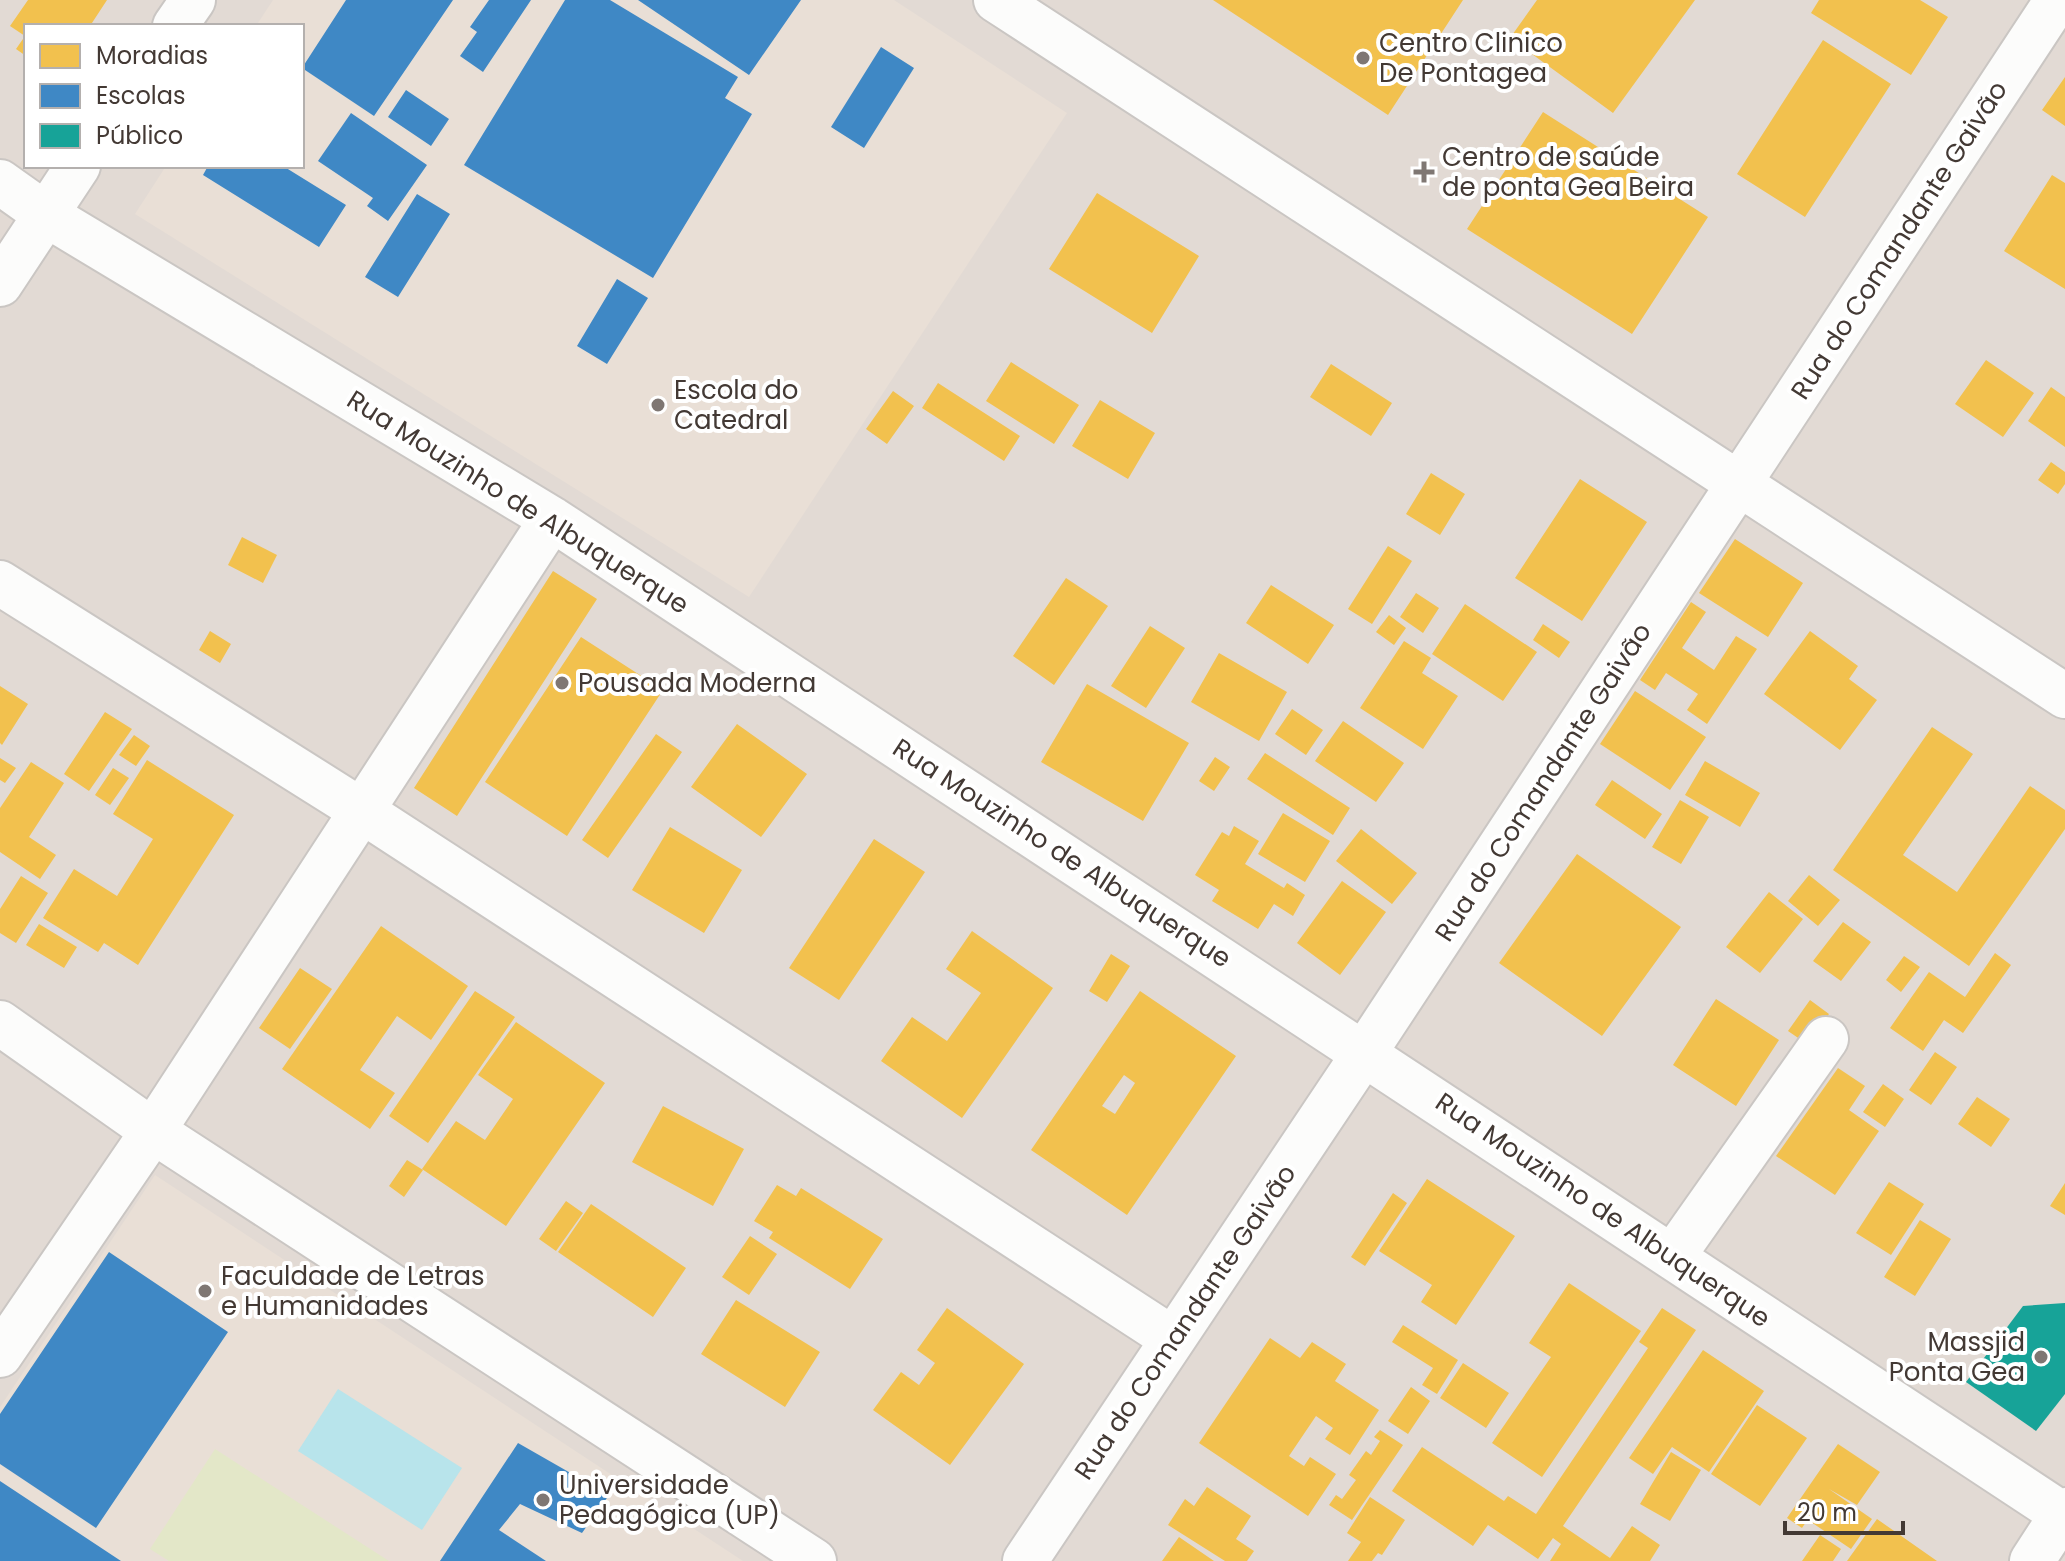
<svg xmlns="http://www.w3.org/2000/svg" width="2065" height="1561" font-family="Poppins,sans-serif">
<rect width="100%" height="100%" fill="#eeeae7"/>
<!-- residential -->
<path fill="#e2dad4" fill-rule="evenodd" d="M0 0H2065V1561H0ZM26 26H302V166H26Z"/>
<!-- education -->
<path fill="#e9dfd6" d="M273 0H894L1067 113 749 597 135 214 166 166H302V26H256Z
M155 1175 743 1561H0V1407Z"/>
<!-- green -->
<path fill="#e3e7c8" d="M215 1449 389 1561H169L150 1549Z"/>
<!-- water -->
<path fill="#b8e4eb" d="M338 1389 462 1468 422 1530 298 1451Z"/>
<!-- homes -->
<path fill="#f2c14e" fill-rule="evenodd" d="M28 0H107L90 26H26V56L16 49 25 36 10 26Z
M1213 0H1463L1388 115Z
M1537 0H1695L1613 113 1510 38Z
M1819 0H1920L1948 17 1911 75 1811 13Z
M1823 40 1891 84 1805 217 1737 174Z
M2065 77V126L2042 110Z
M1543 112 1708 217 1632 334 1467 229Z
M2052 175 2065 183V289L2004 251Z
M1097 193 1199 256 1152 333 1049 269Z
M1986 360 2034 393 2003 437 1955 404Z
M1011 362 1079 405 1054 444 986 401Z
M1331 364 1392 403 1371 436 1310 397Z
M938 383 1020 436 1004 461 922 408Z
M2051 387 2065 397V447L2028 421Z
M893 391 914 406 887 444 866 429Z
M1100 400 1155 433 1128 479 1072 446Z
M2051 462 2065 472V484L2058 494 2038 480Z
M1431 473 1465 494 1440 535 1406 514Z
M1580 479 1647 522 1582 621 1515 578Z
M242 537 277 555 263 583 228 565Z
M1735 539 1803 583 1768 637 1699 593Z
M1388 546 1412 561 1372 624 1348 609Z
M553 571 597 599 457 816 414 788Z
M1066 578 1108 606 1054 685 1013 656Z
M1271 585 1334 625 1308 664 1246 623Z
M1416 593 1439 608 1423 633 1400 617Z
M1691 602 1706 612 1682 648 1714 670 1736 636 1757 649 1707 724 1687 710 1698 694 1666 673 1655 690 1640 680Z
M1465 604 1537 652 1503 701 1432 654Z
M1389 615 1406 628 1394 645 1376 632Z
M1543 624 1570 642 1559 658 1533 640Z
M1150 626 1185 648 1146 708 1111 686Z
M210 631 231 644 220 663 199 650Z
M1810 631 1858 666 1849 679 1877 700 1840 750 1764 694Z
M581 637 663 690 567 836 485 782Z
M1404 641 1431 658 1422 673 1458 696 1423 749 1360 708Z
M1219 653 1287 692 1259 741 1191 702Z
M1087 684 1189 743 1143 821 1041 762Z
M0 686 28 704 2 745 0 743Z
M1635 691 1706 737 1670 790 1600 744Z
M1292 709 1323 730 1306 755 1275 734Z
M105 712 132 729 89 791 64 774Z
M1343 721 1404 763 1376 802 1315 761Z
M737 724 807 774 761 837 691 787Z
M1932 727 1973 754 1903 855 1957 892 2030 786 2065 810V829L1969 966 1833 870Z
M656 734 682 752 608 858 582 840Z
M134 735 150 746 136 766 119 755Z
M1265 753 1350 808 1333 835 1247 779Z
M1215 757 1230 767 1214 791 1199 781Z
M0 758 16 768 5 783 0 780Z
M147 760 234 815 138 965 104 943 98 952 43 918 74 869 117 896 153 839 113 814Z
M1705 761 1760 793 1740 827 1685 795Z
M31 762 64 783 29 837 56 855 40 879 0 852V808Z
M113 768 129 778 110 805 95 795Z
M1612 780 1662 814 1645 839 1595 805Z
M1680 800 1709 817 1681 864 1652 847Z
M1283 813 1330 841 1305 882 1258 854Z
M1234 826 1259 841 1245 864 1284 888 1287 883 1305 895 1293 916 1274 904 1258 929 1212 901 1219 890 1195 875 1222 832 1229 836Z
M670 827 742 870 704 933 632 890Z
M1361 829 1417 873 1392 904 1336 861Z
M874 839 925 872 839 1000 789 968Z
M1577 854 1681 927 1602 1036 1499 963Z
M1809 875 1840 900 1818 926 1788 901Z
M21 876 48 893 16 943 0 933V909Z
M1342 881 1386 912 1340 975 1297 943Z
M1769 892 1803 919 1760 973 1726 947Z
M1843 922 1871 942 1841 981 1813 961Z
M39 924 77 947 64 968 26 945Z
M381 926 468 986 431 1040 397 1016 360 1070 395 1093 370 1129 282 1069Z
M972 931 1053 988 962 1118 881 1061 912 1017 947 1041 981 993 946 969Z
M1995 953 2011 965 1963 1033 1944 1020 1923 1051 1890 1028 1929 972 1965 997Z
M1111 954 1130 966 1107 1002 1089 991Z
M1904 956 1920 967 1901 992 1886 980Z
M300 968 332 989 290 1049 259 1028Z
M475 991 515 1017 428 1143 389 1116Z
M1140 991 1236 1056 1127 1215 1031 1150ZM1124 1075 1135 1083 1115 1114 1102 1106Z
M1716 999 1779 1040 1736 1106 1673 1065Z
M1810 1000 1829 1014 1807 1044 1788 1031Z
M516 1022 605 1083 506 1226 422 1169 456 1121 485 1140 513 1099 478 1075Z
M1935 1052 1957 1067 1931 1105 1909 1090Z
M1838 1068 1865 1086 1849 1110 1879 1131 1835 1195 1776 1156Z
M1883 1084 1904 1099 1885 1127 1863 1112Z
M1977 1097 2010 1119 1991 1147 1958 1124Z
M663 1106 744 1149 713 1206 632 1162Z
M407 1160 423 1170 404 1197 389 1186Z
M1427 1179 1515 1236 1456 1325 1421 1302 1432 1285 1379 1251Z
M1889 1182 1924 1204 1891 1255 1856 1233Z
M2065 1183V1215L2050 1206Z
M777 1185 796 1196 801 1188 883 1239 850 1289 769 1238 773 1232 754 1221Z
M1393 1193 1407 1203 1365 1266 1351 1257Z
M566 1201 583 1213 556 1251 539 1239Z
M591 1204 686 1268 653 1317 558 1252Z
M1920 1220 1951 1239 1915 1296 1884 1277Z
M750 1236 777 1254 749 1295 722 1277Z
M1569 1283 1641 1331 1542 1477 1492 1443 1551 1357 1529 1343Z
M736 1300 820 1352 785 1407 701 1354Z
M947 1308 1024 1364 950 1465 873 1410 901 1372 919 1385 935 1363 917 1350Z
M1662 1308 1696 1330 1563 1526 1610 1558 1632 1526 1660 1545 1650 1561H1550L1561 1544 1553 1538 1538 1559 1488 1525 1473 1546 1392 1491 1422 1447 1504 1501 1508 1496 1536 1514 1648 1348 1639 1342Z
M1403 1325 1458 1360 1437 1394 1422 1385 1433 1368 1392 1342Z
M1270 1338 1300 1358 1312 1342 1346 1364 1335 1381 1379 1410 1350 1455 1325 1439 1333 1428 1316 1416 1289 1456 1304 1466 1310 1457 1336 1474 1308 1516 1199 1443Z
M1703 1350 1764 1391 1709 1472 1672 1447 1653 1474 1629 1458Z
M1463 1363 1509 1393 1486 1428 1440 1398Z
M1411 1387 1430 1401 1408 1434 1388 1421Z
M1757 1405 1807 1438 1760 1506 1711 1474Z
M1380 1430 1403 1445 1352 1520 1329 1505 1336 1495 1342 1499 1356 1480 1349 1475 1366 1451 1371 1455 1380 1441 1374 1437Z
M1838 1444 1880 1472 1857 1505 1829 1489 1872 1519 1851 1549 1808 1520 1824 1495 1802 1528 1787 1518Z
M1671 1452 1701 1470 1670 1521 1640 1504Z
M1207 1487 1251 1516 1236 1539 1254 1551 1247 1561H1225L1168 1525 1185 1499 1194 1506Z
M1370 1497 1405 1520 1382 1555 1378 1553 1372 1561H1348L1361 1542 1347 1533Z
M1877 1519 1937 1561H1847Z
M1820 1535 1841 1549 1833 1561H1802Z
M1179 1537 1214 1561H1162Z"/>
<!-- schools -->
<path fill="#3f88c5" d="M346 0H453L374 116 302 68Z
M489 0H531L483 72 460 56 477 32 470 27Z
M565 0H610L738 77 725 98 752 114 653 278 464 165Z
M638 0H801L749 75Z
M881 47 914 68 864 148 831 127Z
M406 90 449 119 431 146 388 117Z
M351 113 427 165 388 221 367 206 373 198 318 161Z
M208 166H283L346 205 319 247 203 175Z
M417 194 450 214 398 297 365 277Z
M617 279 648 298 607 364 577 346Z
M109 1252 228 1332 96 1528 0 1464V1414Z
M518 1443 609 1495 582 1533 520 1504 499 1530 546 1561H440Z
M0 1481 59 1520 121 1561H0Z"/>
<!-- public -->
<path fill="#17a398" d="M2065 1303V1394L2036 1431 1966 1382 2023 1306Z"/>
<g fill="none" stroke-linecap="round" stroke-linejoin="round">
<defs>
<path id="minor" d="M996 0 2065 696
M175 26 193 0
M0 182 45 214 552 519 2065 1516
M0 284 78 166
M0 583 362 811 1173 1339
M0 1023 153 1131 814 1561
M1673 1256 1826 1039
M0 1355 153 1131 552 519
M1025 1561 1365 1052 2057 0
M2032 1561 2065 1510"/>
</defs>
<!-- minor casing -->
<use href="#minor" stroke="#cac6c3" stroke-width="48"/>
<!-- minor -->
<use href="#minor" stroke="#fcfcfb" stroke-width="44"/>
</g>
<!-- markers -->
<g fill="#7f7773" stroke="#fff" stroke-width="3">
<circle cx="1363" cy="58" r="8"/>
<path d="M1420 160h8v8h8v8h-8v8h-8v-8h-8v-8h8z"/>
<circle cx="658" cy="405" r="8"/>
<circle cx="562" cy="683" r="8"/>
<circle cx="205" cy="1291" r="8"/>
<circle cx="2041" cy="1357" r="8"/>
<circle cx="543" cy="1500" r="8"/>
</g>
<g text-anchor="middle" stroke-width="8" stroke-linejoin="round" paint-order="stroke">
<!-- poi labels -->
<g font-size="26" fill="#433934" stroke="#fff" text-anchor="start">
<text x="1379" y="52">Centro Clinico<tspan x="1379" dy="30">De Pontagea</tspan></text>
<text x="1442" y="166">Centro de saúde<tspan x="1442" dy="30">de ponta Gea Beira</tspan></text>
<text x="674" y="399">Escola do<tspan x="674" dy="30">Catedral</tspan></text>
<text x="578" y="692">Pousada Moderna</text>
<text x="221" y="1285">Faculdade de Letras<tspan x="221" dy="30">e Humanidades</tspan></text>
<text x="2025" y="1351" text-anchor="end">Massjid<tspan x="2025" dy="30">Ponta Gea</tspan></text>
<text x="559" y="1494">Universidade<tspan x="559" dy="30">Pedagógica (UP)</tspan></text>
</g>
<!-- street labels -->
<g font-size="26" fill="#433934" stroke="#fff">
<text transform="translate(1899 240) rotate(-57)" y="9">Rua do Comandante Gaivão</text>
<text transform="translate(518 502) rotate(32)" y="9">Rua Mouzinho de Albuquerque</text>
<text transform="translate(1543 782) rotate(-57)" y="9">Rua do Comandante Gaivão</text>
<text transform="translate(1062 853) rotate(33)" y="9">Rua Mouzinho de Albuquerque</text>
<text transform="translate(1603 1210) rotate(34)" y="9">Rua Mouzinho de Albuquerque</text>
<text transform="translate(1185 1322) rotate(-56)" y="9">Rua do Comandante Gaivão</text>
</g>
</g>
<!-- legend -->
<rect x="24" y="24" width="280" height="144" fill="#ffffff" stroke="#b4b0ae" stroke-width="2"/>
<rect x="40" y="44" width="40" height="24" fill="#f2c14e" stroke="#b4b0ae" stroke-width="2"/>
<text x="96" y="64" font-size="24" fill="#433934">Moradias</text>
<rect x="40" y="84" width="40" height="24" fill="#3f88c5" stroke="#b4b0ae" stroke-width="2"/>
<text x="96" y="104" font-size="24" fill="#433934">Escolas</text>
<rect x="40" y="124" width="40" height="24" fill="#17a398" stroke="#b4b0ae" stroke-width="2"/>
<text x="96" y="144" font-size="24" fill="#433934">Público</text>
<!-- scale -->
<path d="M1785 1521v12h118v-12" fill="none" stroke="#433934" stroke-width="4"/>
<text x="1797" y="1521" font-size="24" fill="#433934" stroke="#ffffff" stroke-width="6" paint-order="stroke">20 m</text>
</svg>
